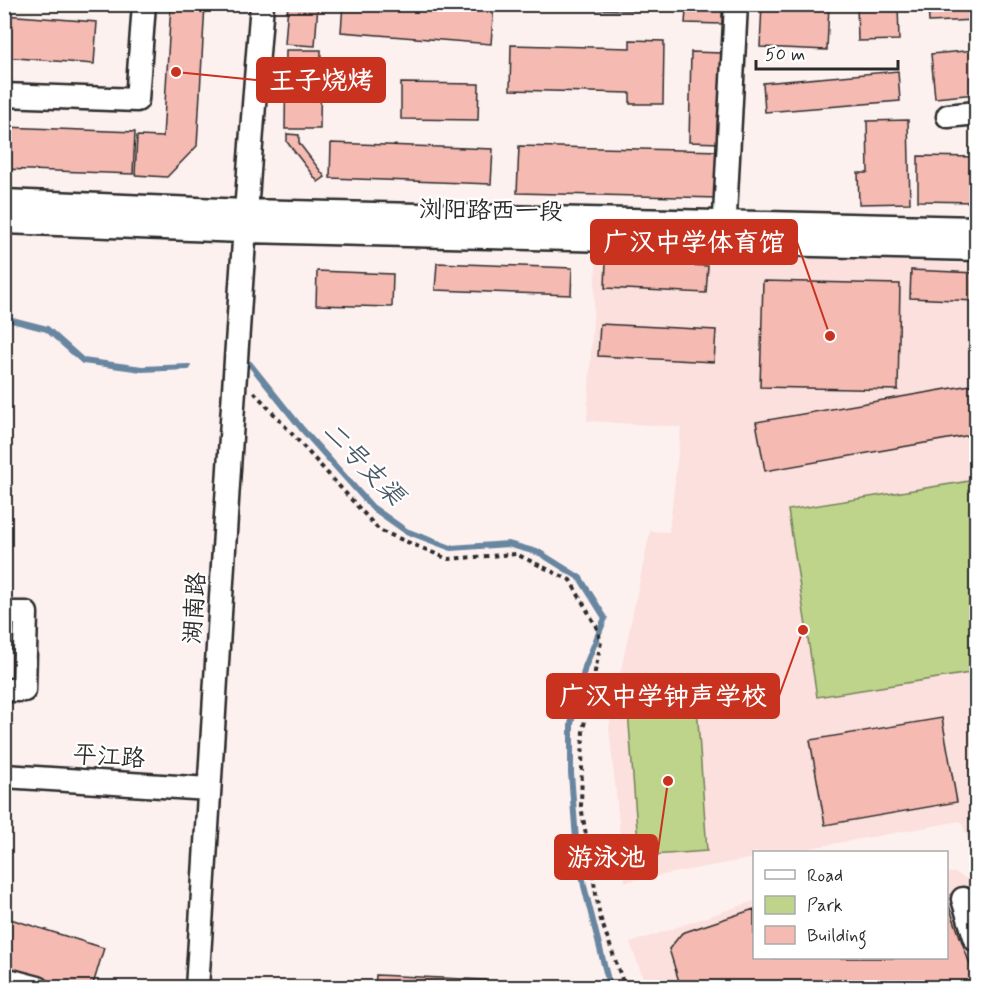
<svg xmlns="http://www.w3.org/2000/svg" width="981" height="992" font-family="Mynerve,'LXGW WenKai TC',sans-serif">
<rect width="100%" height="100%" fill="#fdf1f0"/>
<filter id="ink" filterUnits="userSpaceOnUse"><feTurbulence type="fractalNoise" baseFrequency=".0167" numOctaves="2"/><feDisplacementMap in="SourceGraphic" scale="12" xChannelSelector="R" yChannelSelector="G"/><feConvolveMatrix kernelMatrix="1 2 1 2 8 2 1 2 1" color-interpolation-filters="sRGB"/></filter>
<g filter="url(#ink)">
<!-- built -->
<path fill="#fbe0dd" d="M597 250 976 264V859L961 821 788 852H754V858L625 882 609 727 650 531 669 532 681 427 587 421Z
M947 873H955L970 880H976V987H648L645 983 630 943 754 901V958H946Z"/>
<!-- green -->
<path fill="#bed48a" stroke="#74805a" stroke-width="1.5" d="M976 480V672L817 697 788 510Z
M697 706 707 851 639 856 628 711Z"/>
<g fill="none" stroke-linecap="round" stroke-linejoin="round">
<!-- stream -->
<path stroke="#6986a0" stroke-width="6" d="M4 318 47 329 83 361 142 369 188 367
M250 364 302 429 372 507 406 531 451 548 508 544 540 553 580 578 605 618 585 667 571 724V773L576 840 584 886 610 988"/>
</g>
<!-- building -->
<path fill="#f5bab2" stroke="#2b2b2b" stroke-width="1.5" d="M171 4H205L197 146 167 177 135 175 137 136 163 137Z
M288 4H318L315 46 285 44Z
M343 4H494L491 44 341 32Z
M512 4H722V24L685 23 686 11 512 8Z
M762 4H829L827 50 760 47Z
M857 4H898L899 40 858 41Z
M928 4H976V20L929 22Z
M4 15 97 22 94 64 4 57Z
M630 40 664 41 663 104H630V93L510 90 511 45 630 48Z
M286 50H321L320 129H285Z
M976 50V94L935 98 931 54Z
M691 52 722 53 720 143 689 142Z
M898 71 900 101 765 112 763 83Z
M401 83 479 84 478 120 401 119Z
M908 120 910 203 859 204 858 173H868L867 121Z
M4 127 135 132 133 174 4 169Z
M287 134 299 135V143L325 177 318 182 287 142Z
M331 143 493 149 491 184 330 178Z
M519 146 720 151 719 198 517 193Z
M918 156 976 157V202L918 201Z
M606 261 708 266 706 293 605 288Z
M437 263 572 268 571 295 435 290Z
M911 270 976 273V301L910 298Z
M317 271 393 274 392 307 316 305Z
M763 281 900 284 898 390 760 387Z
M600 324 716 330 714 362 598 356Z
M976 384V434L765 471 756 422Z
M942 718 957 802 825 825 810 740Z
M976 794V826L970 795Z
M946 898 976 981V988H681L669 949 682 933 754 909V958H946Z
M4 917 104 948 92 988H68L4 967Z
M376 975 485 980V988H375Z"/>
<g fill="none" stroke-linecap="round" stroke-linejoin="round">
<defs>
<path id="minor" d="M4 95 137 100 144 4
M948 116 976 113
M4 201 245 211 976 228
M4 222 243 231 976 249
M724 234 736 4
M4 613H26L24 690H4
M4 776 209 789
M963 899 976 940
M4 979 38 988
M197 988C218 660 235 332 262 4"/>
</defs>
<!-- minor casing -->
<use href="#minor" stroke="#2b2b2b" stroke-width="27"/>
<!-- path -->
<path stroke="#2b2b2b" stroke-width="4" stroke-dasharray="4.5 4.5" stroke-linecap="butt" d="M254 392 379 530 448 559 516 554 570 580 596 626 601 642 583 730 581 806 600 917 625 988"/>
<!-- minor -->
<use href="#minor" stroke="#fff" stroke-width="22"/>
</g>
</g>
<g text-anchor="middle" stroke-width="4.5" stroke-linejoin="round" paint-order="stroke">
<!-- street labels -->
<g font-size="24" fill="#2b2b2b" stroke="#fff">
<text transform="translate(491 210) rotate(1)" y="8">浏阳路西一段</text>
<text transform="translate(194 608) rotate(-86)" y="8">湖南路</text>
<text transform="translate(109 756) rotate(4)" y="8">平江路</text>
</g>
<!-- water labels -->
<g font-size="26" font-style="italic" fill="#4a5966" stroke="#fff">
<text transform="translate(364 463) rotate(46)" y="9">二号支渠</text>
</g>
</g>
<!-- callouts -->
<path fill="none" stroke="#c8321e" stroke-width="2" d="M176 72L257 80M830 336L797 242M803 630L779 696M668 781L657 857"/>
<g fill="#c8321e" stroke="#fff" stroke-width="2">
<circle cx="176" cy="72" r="6"/>
<circle cx="830" cy="336" r="6"/>
<circle cx="803" cy="630" r="6"/>
<circle cx="668" cy="781" r="6"/>
</g>
<g fill="#c8321e" stroke="#c8321e" stroke-width="2">
<rect x="257" y="58" width="128" height="44" rx="6"/>
<rect x="591" y="220" width="206" height="44" rx="6"/>
<rect x="547" y="674" width="232" height="44" rx="6"/>
<rect x="555" y="835" width="102" height="44" rx="6"/>
</g>
<g font-size="26" text-anchor="middle" font-weight="bold" fill="#fff">
<text x="321" y="89">王子烧烤</text>
<text x="694" y="251">广汉中学体育馆</text>
<text x="663" y="705">广汉中学钟声学校</text>
<text x="606" y="866">游泳池</text>
</g>
<!-- margin -->
<rect width="981" height="992" fill="none" stroke="#fff" stroke-width="24"/>
<rect x="12" y="12" width="957" height="968" fill="none" stroke="#2b2b2b" stroke-width="2" filter="url(#ink)"/>
<!-- legend -->
<rect x="753" y="851" width="195" height="108" fill="#ffffff" stroke="#aaaaaa" stroke-width="1.5"/>
<rect x="765" y="870" width="30" height="9" fill="#ffffff" stroke="#aaaaaa" stroke-width="1.5"/>
<text x="807" y="881" font-size="18" fill="#2b2b2b">Road</text>
<rect x="765" y="896" width="30" height="18" fill="#bed48a" stroke="#aaaaaa" stroke-width="1.5"/>
<text x="807" y="911" font-size="18" fill="#2b2b2b">Park</text>
<rect x="765" y="926" width="30" height="18" fill="#f5bab2" stroke="#aaaaaa" stroke-width="1.5"/>
<text x="807" y="941" font-size="18" fill="#2b2b2b">Building</text>
<!-- scale -->
<path d="M756 60v9h142v-9" fill="none" stroke="#2b2b2b" stroke-width="3"/>
<text x="765" y="60" font-size="18" fill="#2b2b2b" stroke="#ffffff" stroke-width="4.5" paint-order="stroke">50 m</text>
</svg>
